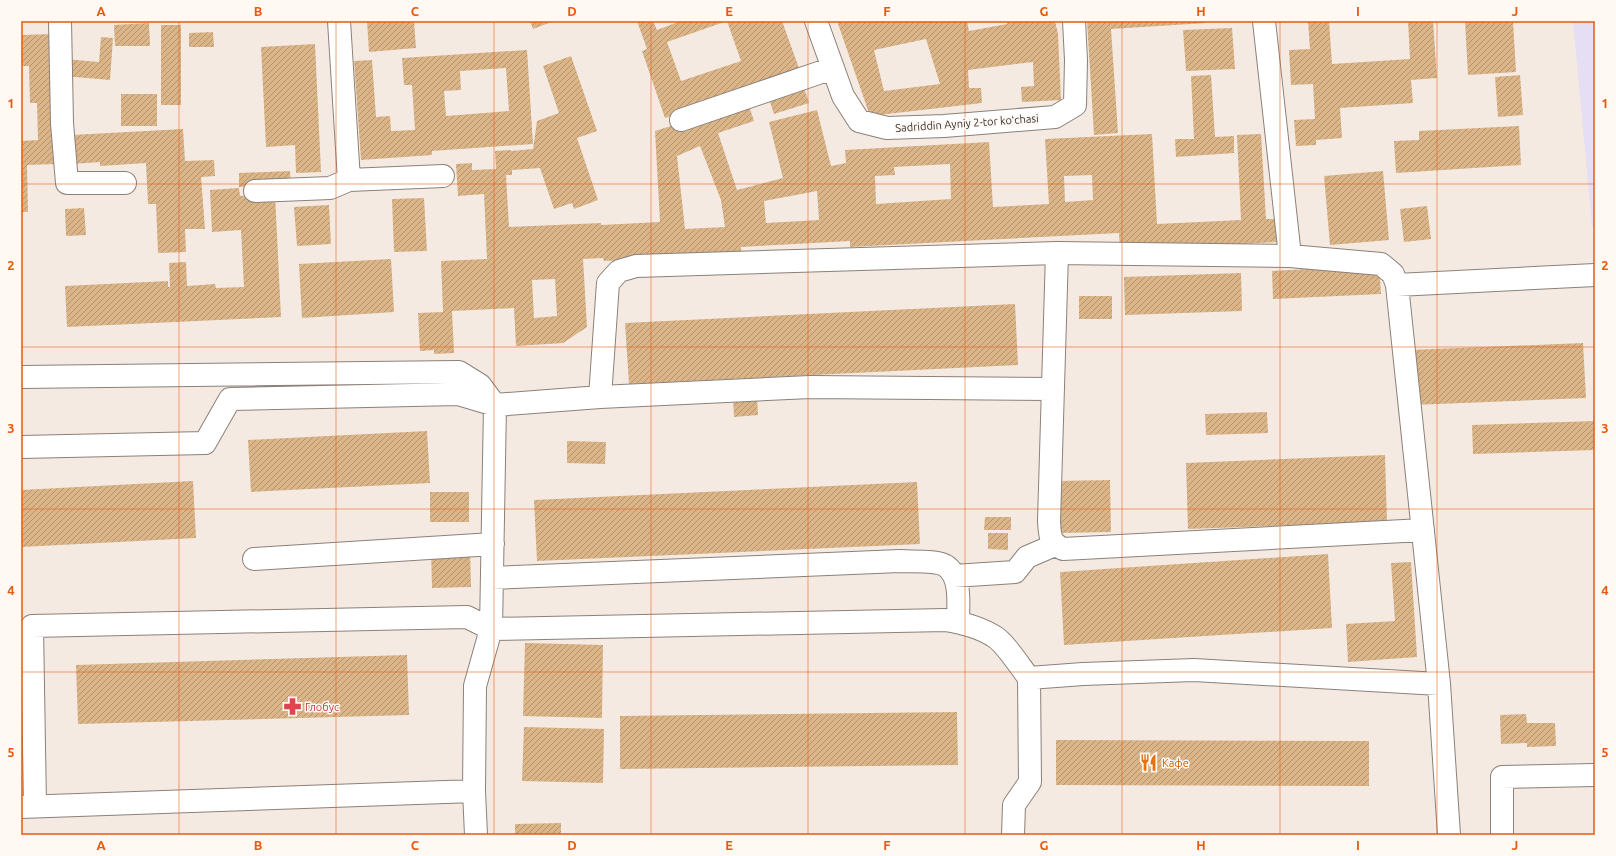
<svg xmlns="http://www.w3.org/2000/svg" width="1616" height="856" font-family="Ubuntu,sans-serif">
<defs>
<pattern id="building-hatch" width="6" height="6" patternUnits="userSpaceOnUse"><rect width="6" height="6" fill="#dbb588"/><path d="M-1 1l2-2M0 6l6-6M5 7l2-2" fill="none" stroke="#b29470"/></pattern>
</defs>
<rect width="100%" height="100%" fill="#f5eae2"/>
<!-- education -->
<path fill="#e5def4" d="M1573 21H1595V226H1592Z"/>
<!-- building -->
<path fill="url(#building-hatch)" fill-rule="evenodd" d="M367 21H414L416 48 369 52Z
M530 21H554L533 29Z
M637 21H653L657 30 681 21H782L800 71 665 118 642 51 647 49ZM727 21 741 61 681 81 667 42Z
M837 21H967L969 31 1007 24V21H1055L1058 34 1061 100 1022 102 1021 87 1034 86 1033 62 968 70 969 88H981L982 103 870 116ZM926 39 940 84 884 91 874 50Z
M1087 21H1206V23L1111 29 1118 133 1094 135Z
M1308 21H1329L1332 64 1410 59 1408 21H1433L1437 78 1411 80 1413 103 1340 108 1342 138 1316 140V145L1296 146 1294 120 1315 119 1313 84 1291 85 1289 50 1310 49Z
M1465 21H1513L1516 72 1468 75Z
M149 23 150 46H115L114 25Z
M161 25H181V105H161Z
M1232 28 1235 69 1186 71 1183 30Z
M213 32 214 47H189V33Z
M52 34 56 164 27 165 28 212H21V141L38 140 37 103H30L29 66H21V35Z
M101 37 113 38 110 80 63 76 65 59 99 62Z
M315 44 321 172 296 173 295 145 266 147 261 47Z
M527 50 533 144 432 151V155L361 160 354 61 372 60 376 117 390 116 391 131 415 130 412 85H404L402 58ZM506 68 509 111 446 116 444 91 461 90 460 71Z
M571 56 597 131 577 138 598 200 574 209 572 203 554 209 540 168 512 170V175H506L509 227 601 223V225L660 222 655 131 712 113 749 106 754 121 718 133 737 190 783 178 769 122 817 110 831 166 846 163 845 150 989 142 993 207 1049 204 1045 139 1152 134 1157 224 1241 220 1237 135 1261 134 1266 219H1276L1277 242 1120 251 1119 233 850 247V241L741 247V253L604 261 603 258 583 259 587 327 563 343 516 346 514 308 452 311 454 353 434 354V350L420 351 418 313 443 312 441 261 487 259 484 194 458 196 456 164 472 163V170L496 169 495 151 511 150V151L533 149 537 121 559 113 543 66ZM700 146 721 200 725 227 685 229 677 156ZM950 164 951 199 876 204 875 176 895 175 894 167ZM1092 175 1093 200 1065 202 1064 176ZM817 191 819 220 766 223 764 201ZM555 279 557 316 534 318 532 280Z
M1211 75 1215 137 1234 136V153L1176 157 1175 139H1194L1191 76Z
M1520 75 1523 115 1498 117 1495 77Z
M804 88 809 103 774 114 769 99Z
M121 94H157V126H121Z
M1519 126 1521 165 1396 173 1394 141 1419 140V131Z
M183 129 185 161 214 160 215 176 201 177 205 229H185L186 252 158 253 156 204H148L146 163 100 166V162L73 164 72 135Z
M290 171 291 185 239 187V173Z
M1383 171 1389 240 1330 245 1324 176Z
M239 188 240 196 275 194 281 317 67 327 65 286 168 281V287H170L169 263 186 262 187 286 215 284 216 288 244 287 241 230 212 232 210 190Z
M424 198 427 251 394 252 392 199Z
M329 205 331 244 297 246 294 207Z
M1427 206 1431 239 1404 242 1400 209Z
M84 208 86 235 66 236 65 209Z
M391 259 394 312 302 318 299 264Z
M1379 265 1381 294 1273 299 1272 271Z
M1241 273 1242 311 1125 315 1124 277Z
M1079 296H1112V319H1079Z
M1015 304 1018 365 629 384 625 323Z
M1583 343 1586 398 1412 405 1410 350Z
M757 397 758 415 734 417 733 398Z
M1267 412 1268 433 1206 435 1205 414Z
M1595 421V450L1473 454 1472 425Z
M427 431 430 483 251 492 248 440Z
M567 441 606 442 605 464 567 463Z
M1385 455 1387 522 1188 529 1186 463Z
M1110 480 1111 532 1058 533 1057 481Z
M193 481 196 538 21 547V490Z
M917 482 920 544 537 561 534 500Z
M430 492H469V522H430Z
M985 517H1011V530H984Z
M988 533H1008V550L988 549Z
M431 550H470L471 587 432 588Z
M1328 554 1332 628 1064 645 1060 572Z
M1411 562 1417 657 1348 662 1346 624 1395 621 1391 563Z
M525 643 603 645 602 718 523 716Z
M407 655 409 715 78 724 76 665Z
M957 712 958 765 620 769V716Z
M1526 714 1527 723H1555L1556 746 1527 747V743L1501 744 1500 715Z
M524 727 604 729 603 783 522 781Z
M1056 740 1369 741V786L1056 785Z
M561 823V835H515V824Z"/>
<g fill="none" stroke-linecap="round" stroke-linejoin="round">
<defs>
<path id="minor" d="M60 21 62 123 67 183H125
M339 21 349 180 443 176
M816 21 843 96 859 121 887 128 944 126 1055 117 1075 105 1076 60 1074 21
M1264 21 1290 256 1057 253 1049 521C1050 535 1049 542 1063 549L1423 530
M681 120 833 68
M255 191 330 188 349 180
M1290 256 1381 264 1393 274 1397 285 1439 684 1449 835
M1397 285 1595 275
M21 377 459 372 480 385 495 405 491 629 475 686 474 791 476 835
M600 397 608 283 619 271 636 266 1057 253
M21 447 205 443 230 399 458 394 495 405 600 397 810 387 1052 389
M254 559 493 544
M954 576 1015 572 1027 557 1055 545
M492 578 900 561C912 562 937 560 946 566 962 577 958 606 958 622
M35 806 32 626 467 617 491 629 945 620C963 623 980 627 995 637 1005 643 1021 668 1029 678L1083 674 1194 670 1439 684
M21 807 474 791
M1013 835 1014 805 1030 782 1029 678
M1502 835V777L1595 775"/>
</defs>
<!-- minor casing -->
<use href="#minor" stroke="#8b817a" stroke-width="24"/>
<!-- minor -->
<use href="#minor" stroke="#fff" stroke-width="22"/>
</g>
<!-- grid -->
<path fill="none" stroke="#e8590c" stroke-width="1" stroke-opacity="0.55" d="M179 21V835M336 21V835M494 21V835M651 21V835M808 21V835M965 21V835M1122 21V835M1280 21V835M1437 21V835M21 184H1595M21 347H1595M21 509H1595M21 672H1595"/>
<!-- icons -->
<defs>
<symbol id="pharmacy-bare" viewBox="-9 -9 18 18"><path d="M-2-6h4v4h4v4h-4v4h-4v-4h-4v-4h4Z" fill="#e0444e" stroke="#fff8f3" stroke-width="2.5" paint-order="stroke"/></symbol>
<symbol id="restaurant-bare" viewBox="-9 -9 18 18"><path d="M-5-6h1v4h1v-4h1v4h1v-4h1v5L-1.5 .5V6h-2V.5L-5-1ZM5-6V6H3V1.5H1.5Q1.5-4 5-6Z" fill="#e8710a" stroke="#fff8f3" stroke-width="2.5" paint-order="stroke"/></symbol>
</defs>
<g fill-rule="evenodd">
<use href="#pharmacy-bare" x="280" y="694" width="25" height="25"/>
<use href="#restaurant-bare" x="1136" y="750" width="25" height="25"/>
</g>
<g text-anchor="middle" stroke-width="3" stroke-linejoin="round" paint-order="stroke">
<!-- street labels -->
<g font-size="11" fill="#36322f" stroke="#fff8f3">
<text transform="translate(967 123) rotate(-4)" y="4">Sadriddin Ayniy 2-tor koʻchasi</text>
</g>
<!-- health labels -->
<g font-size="11" fill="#be3a42" stroke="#fff8f3" text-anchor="start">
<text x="305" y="711">Глобус</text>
</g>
<!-- food labels -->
<g font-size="11" fill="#c56008" stroke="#fff8f3" text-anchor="start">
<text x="1162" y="767">Кафе</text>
</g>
</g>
<!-- border -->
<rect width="1616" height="856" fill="none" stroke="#fff8f3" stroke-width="44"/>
<rect x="22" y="22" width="1572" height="812" fill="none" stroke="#e8590c" stroke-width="1.5"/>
<g font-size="13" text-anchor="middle" font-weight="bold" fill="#e8590c">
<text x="101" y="16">A</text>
<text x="258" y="16">B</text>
<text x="415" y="16">C</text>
<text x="572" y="16">D</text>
<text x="729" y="16">E</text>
<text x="887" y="16">F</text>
<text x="1044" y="16">G</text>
<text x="1201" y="16">H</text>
<text x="1358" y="16">I</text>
<text x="1515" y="16">J</text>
<text x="11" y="108">1</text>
<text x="1605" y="108">1</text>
<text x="11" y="270">2</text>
<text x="1605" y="270">2</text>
<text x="11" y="433">3</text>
<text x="1605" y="433">3</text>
<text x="11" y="595">4</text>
<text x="1605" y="595">4</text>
<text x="11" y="757">5</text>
<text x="1605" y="757">5</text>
<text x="101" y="850">A</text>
<text x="258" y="850">B</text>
<text x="415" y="850">C</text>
<text x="572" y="850">D</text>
<text x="729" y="850">E</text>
<text x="887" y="850">F</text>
<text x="1044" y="850">G</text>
<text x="1201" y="850">H</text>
<text x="1358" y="850">I</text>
<text x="1515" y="850">J</text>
</g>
</svg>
